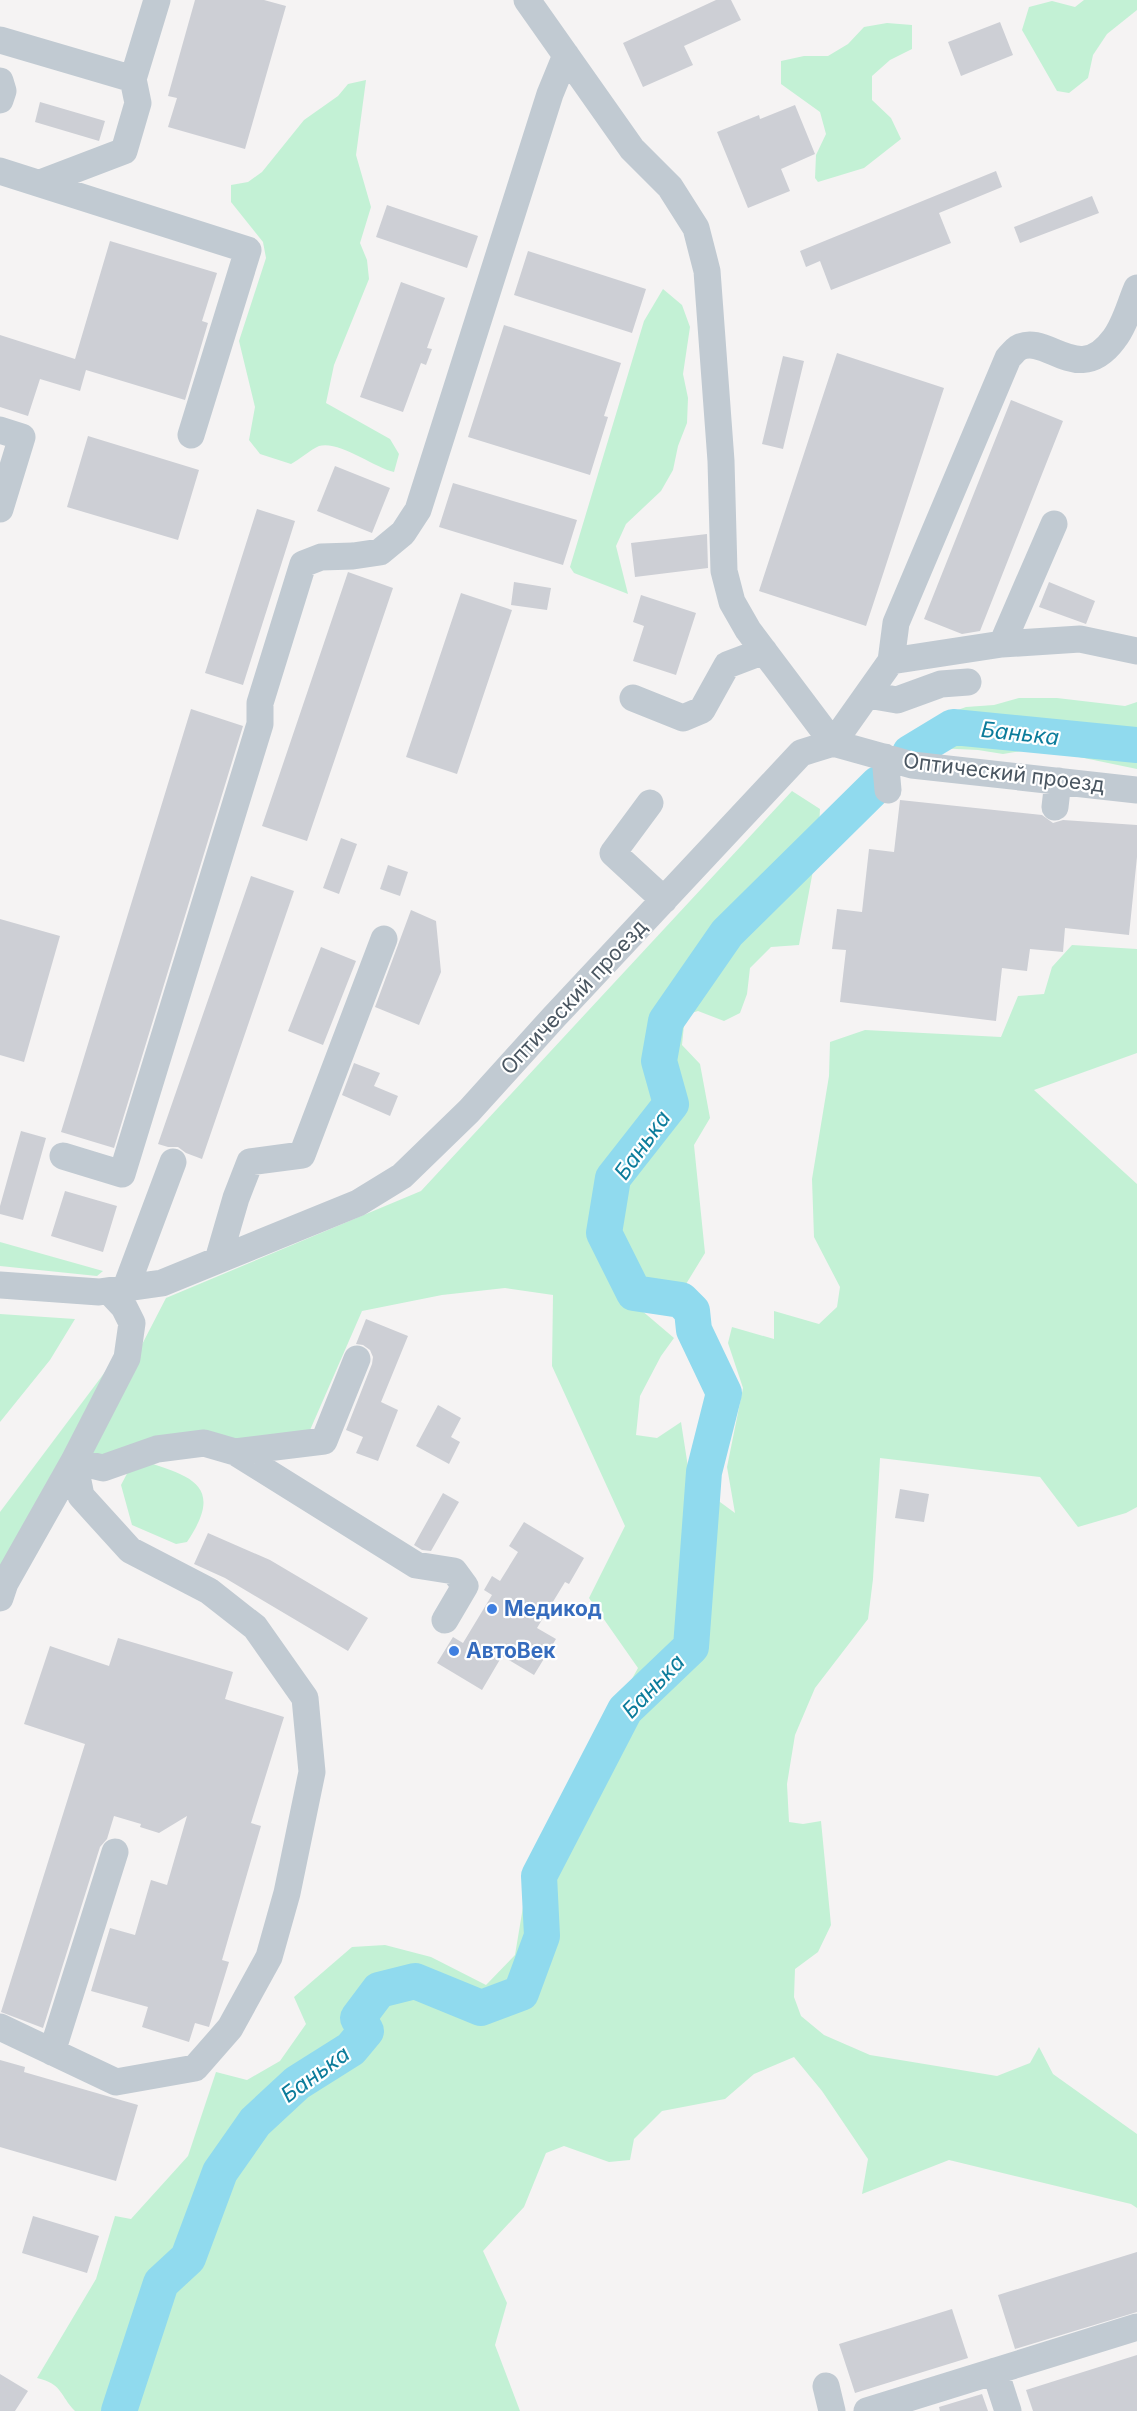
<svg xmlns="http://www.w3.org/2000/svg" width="1137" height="2411" font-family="Inter,sans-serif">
<rect width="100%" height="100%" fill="#f5f3f3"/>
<!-- green -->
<path fill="#c3f1d5" d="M1084 0H1137V10L1107 34 1093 55 1088 78 1069 93 1057 91 1022 30 1029 7 1052 1 1075 7Z
M887 23 912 25V49L890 60 872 76V100L891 118 901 139 864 168 818 182 815 178 816 155 826 134 820 112 781 84V61L804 56H828L848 44 864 27Z
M366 80 356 155 371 207 360 243 367 260 369 279 334 365 326 403 390 439 399 454 394 472C374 467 338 440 319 446 310 450 300 459 291 464L260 454 249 440 255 407 239 341 266 258 263 242 231 202V185L248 182 262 172 304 120 338 96 348 84Z
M663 289 682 305 690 327 683 374 688 398 687 423 678 446 673 470 661 491 626 524 616 546 628 594 574 573 570 567 644 321Z
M1019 698H1057L1125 706 1137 702V769L1055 752 1028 750 1003 754 978 750 936 748 910 753 941 716 966 707 994 705Z
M792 791 820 809 818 844 799 945 771 947 750 968 747 994 740 1013 724 1021 698 1011 685 1015 682 1045 700 1064 710 1118 694 1145 705 1253 683 1289 627 1298 674 1338 661 1356 640 1396 636 1435 657 1438 681 1422 690 1480 735 1513 727 1467 743 1388 728 1343 732 1327 774 1339V1311L819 1324 837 1307 840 1287 814 1237 812 1179 829 1076 830 1042 865 1030 1001 1037 1018 996 1044 994 1052 967 1072 945 1137 949V1053L1034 1090 1137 1184V1507L1126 1513 1078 1527 1040 1477 880 1458 873 1579 868 1619 815 1688 795 1735 787 1784 789 1822 803 1824 821 1821 831 1925 818 1952 795 1969 794 1997 801 2016 824 2035 870 2055 997 2076 1030 2063 1039 2047 1053 2074 1137 2134V2208L1131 2204 949 2160 862 2194 868 2159 822 2091 794 2057 754 2074 725 2099 662 2111 634 2139 630 2160 609 2162 564 2146 546 2153 524 2207 483 2251 507 2303 495 2345 520 2411H75C60 2396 63 2384 37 2378L96 2279 115 2216 131 2219 188 2156 216 2072 247 2080 280 2061 306 2024 294 1997 352 1947 385 1945 431 1957 486 1985 515 1955 526 1889 552 1823 638 1668 589 1598 625 1526 552 1366 553 1295 505 1288 442 1295 362 1311 307 1437 95 1458 88 1449 166 1298 421 1191Z
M0 1242 103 1271 97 1276 0 1266Z
M0 1314 75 1319 50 1360 0 1422Z
M111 1364 0 1577V1512Z
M140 1460C190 1476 226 1484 187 1542L176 1544 132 1525 121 1485 131 1466Z"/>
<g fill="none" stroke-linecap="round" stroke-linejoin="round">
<!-- river -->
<path stroke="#90daee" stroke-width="36" d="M910 753 953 727 1137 745
M119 2411 161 2283 188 2258 220 2172 255 2122 297 2083 351 2049 366 2031 358 2018 379 1990 415 1981 481 2008 521 1993 542 1936 539 1876 625 1710 691 1647 704 1472 724 1393 694 1330 692 1311 681 1300 634 1293 604 1233 613 1178 671 1104 659 1061 666 1021 727 933 878 784"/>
</g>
<!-- building -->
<path fill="#cdcfd5" d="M195 0H264L286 6 245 149 168 127 177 98 168 96Z
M716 0H731L741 20 684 46 693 65 643 87 623 43Z
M1000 22 1013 55 961 76 948 42Z
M40 102 105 121 99 141 35 122Z
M795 105 815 154 781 169 790 191 748 208 717 132 759 115 760 119Z
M996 171 1002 187 939 213 951 243 831 290 820 261 806 267 800 251Z
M1092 196 1099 213 1020 243 1014 227Z
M387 205 478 236 467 268 376 237Z
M110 241 217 273 202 321 208 323 185 400 86 370 80 391 40 379 28 416 0 407V335L75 359Z
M528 251 646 289 632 333 514 295Z
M401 282 445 298 427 348 432 349 426 365 421 363 403 412 360 397Z
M504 325 621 363 604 416 608 417 590 475 468 437Z
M837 353 944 388 866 626 759 591Z
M783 356 804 361 783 449 762 444Z
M1011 400 1063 421 980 631 962 634 924 619Z
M88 436 199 470 178 540 67 507Z
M335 466 390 488 372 533 317 511Z
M453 483 577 520 563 565 439 527Z
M257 509 295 521 243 685 205 673Z
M707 534 708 568 635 577 631 543Z
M348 572 393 588 307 841 262 826Z
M514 582 551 588 547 610 511 605Z
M1049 582 1095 601 1086 624 1039 607Z
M461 593 512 610 457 774 406 757Z
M641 595 696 613 676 675 633 661 644 626 633 622Z
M191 709 243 726 114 1148 61 1132Z
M900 800 1042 815 1053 823 1063 820 1137 825V857L1129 935 1065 928 1063 952 1030 949 1027 971 1002 968 996 1021 840 1002 846 950 832 949 837 909 862 912 869 849 894 852Z
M341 838 357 844 339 894 323 888Z
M388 865 408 872 400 896 380 889Z
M251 876 294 891 202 1159 186 1153 178 1147H168L158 1144Z
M411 910 436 921 441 972 419 1025 375 1007Z
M0 919 60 936 24 1062 0 1055Z
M321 947 356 961 323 1045 288 1031Z
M354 1063 380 1073 374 1086 398 1096 390 1116 342 1095Z
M21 1131 46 1138 23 1220 0 1214V1206Z
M65 1191 117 1206 103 1252 51 1236Z
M366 1319 408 1336 381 1402 398 1410 378 1461 356 1453 363 1437 346 1430 372 1364 373 1357 370 1350 363 1345 356 1344Z
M438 1405 461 1418 451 1437 460 1442 449 1464 416 1446Z
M900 1489 929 1494 924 1522 895 1518Z
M443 1493 459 1502 431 1551 422 1550 414 1545Z
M524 1522 584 1558 569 1584 565 1582 537 1628 556 1639 534 1675 502 1656 482 1690 437 1663 453 1637 463 1643 492 1595 484 1590 492 1576 500 1581 518 1552 509 1546Z
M208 1533 270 1560 368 1618 348 1651 225 1578 194 1564Z
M118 1638 233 1672 225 1699 284 1717 251 1823 261 1826 222 1960 229 1962 209 2027 195 2023 189 2042 142 2027 148 2007 91 1991 110 1928 135 1935 151 1880 167 1885 187 1816 159 1833 140 1827 141 1824 114 1816 107 1839 100 1847 43 2028 1 2012 85 1744 24 1724 50 1646 109 1666Z
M0 2060 25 2067 24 2072 138 2105 116 2181 0 2147Z
M33 2216 99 2236 87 2273 22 2253Z
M1137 2252V2312L1015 2349 998 2295Z
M952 2309 968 2358 855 2393 839 2344Z
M1137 2355V2411H1033L1026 2390Z
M0 2374 28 2391 15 2411H0Z
M982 2394 988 2411H940L939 2407Z"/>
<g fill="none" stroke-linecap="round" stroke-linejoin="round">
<!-- minor -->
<path stroke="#c1cad2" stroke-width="27" d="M527 0 632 149 670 187 696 228 707 271 721 461 724 571 732 602 748 630 833 743 891 661 1002 644 1080 639 1137 651
M0 40 133 79 157 0
M0 81 3 91 0 100
M0 171 248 250 191 435
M40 183 124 151 138 103 133 79
M0 430 22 437 0 509
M1002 644 1054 524
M891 661 896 623 1008 358C1011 355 1015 350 1018 348 1047 332 1078 388 1114 339 1125 325 1130 304 1137 288
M868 695 897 700 941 684 968 682
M633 698 683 718 702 710 727 665 764 651
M885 757 888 790
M650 803 613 853 664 900
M1055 807 1058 781
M63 1156 122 1174 260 724V703L303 564 321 557 353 556 380 552 403 533 418 510 550 94 566 55
M218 1260 236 1198 250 1162 302 1155 384 939
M0 1285 99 1292 162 1283 358 1203 402 1176 469 1111 554 1017 801 753 833 743 912 765 1137 790
M125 1290 173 1162
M235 1452 416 1565 454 1571 465 1586 445 1620
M0 1598 5 1583 74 1461 127 1358 132 1323 124 1307 109 1291
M0 2027 116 2082 195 2068 230 2028 269 1957 287 1893 312 1772 305 1698 255 1627 209 1591 130 1550 81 1496 74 1461 103 1468 157 1449 204 1443 235 1452 324 1441 357 1359
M52 2052 115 1852
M995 2371 1008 2411
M826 2386 832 2411
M867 2411 1137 2327"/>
</g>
<!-- markers -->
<g fill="#3f7fe0" stroke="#fff" stroke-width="2">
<circle cx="492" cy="1609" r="6"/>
<circle cx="454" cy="1651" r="6"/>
</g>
<g text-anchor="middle" stroke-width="4.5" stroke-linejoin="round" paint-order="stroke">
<!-- street labels -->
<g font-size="21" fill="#4a5661" stroke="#fff">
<text transform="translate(1004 773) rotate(7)" y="7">Оптический проезд</text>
<text transform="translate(574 997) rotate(-47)" y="7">Оптический проезд</text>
</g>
<!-- shop labels -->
<g font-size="21" font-weight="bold" fill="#366cbe" stroke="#fff" text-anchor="start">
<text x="504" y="1616">Медикод</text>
<text x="466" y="1658">АвтоВек</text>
</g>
<!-- water labels -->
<g font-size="22" font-style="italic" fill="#0c7c9b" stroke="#fff">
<text transform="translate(1020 733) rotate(6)" y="8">Банька</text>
<text transform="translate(642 1145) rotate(-54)" y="8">Банька</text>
<text transform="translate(653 1686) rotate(-46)" y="8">Банька</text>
<text transform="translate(315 2074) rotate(-36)" y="8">Банька</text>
</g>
</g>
</svg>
